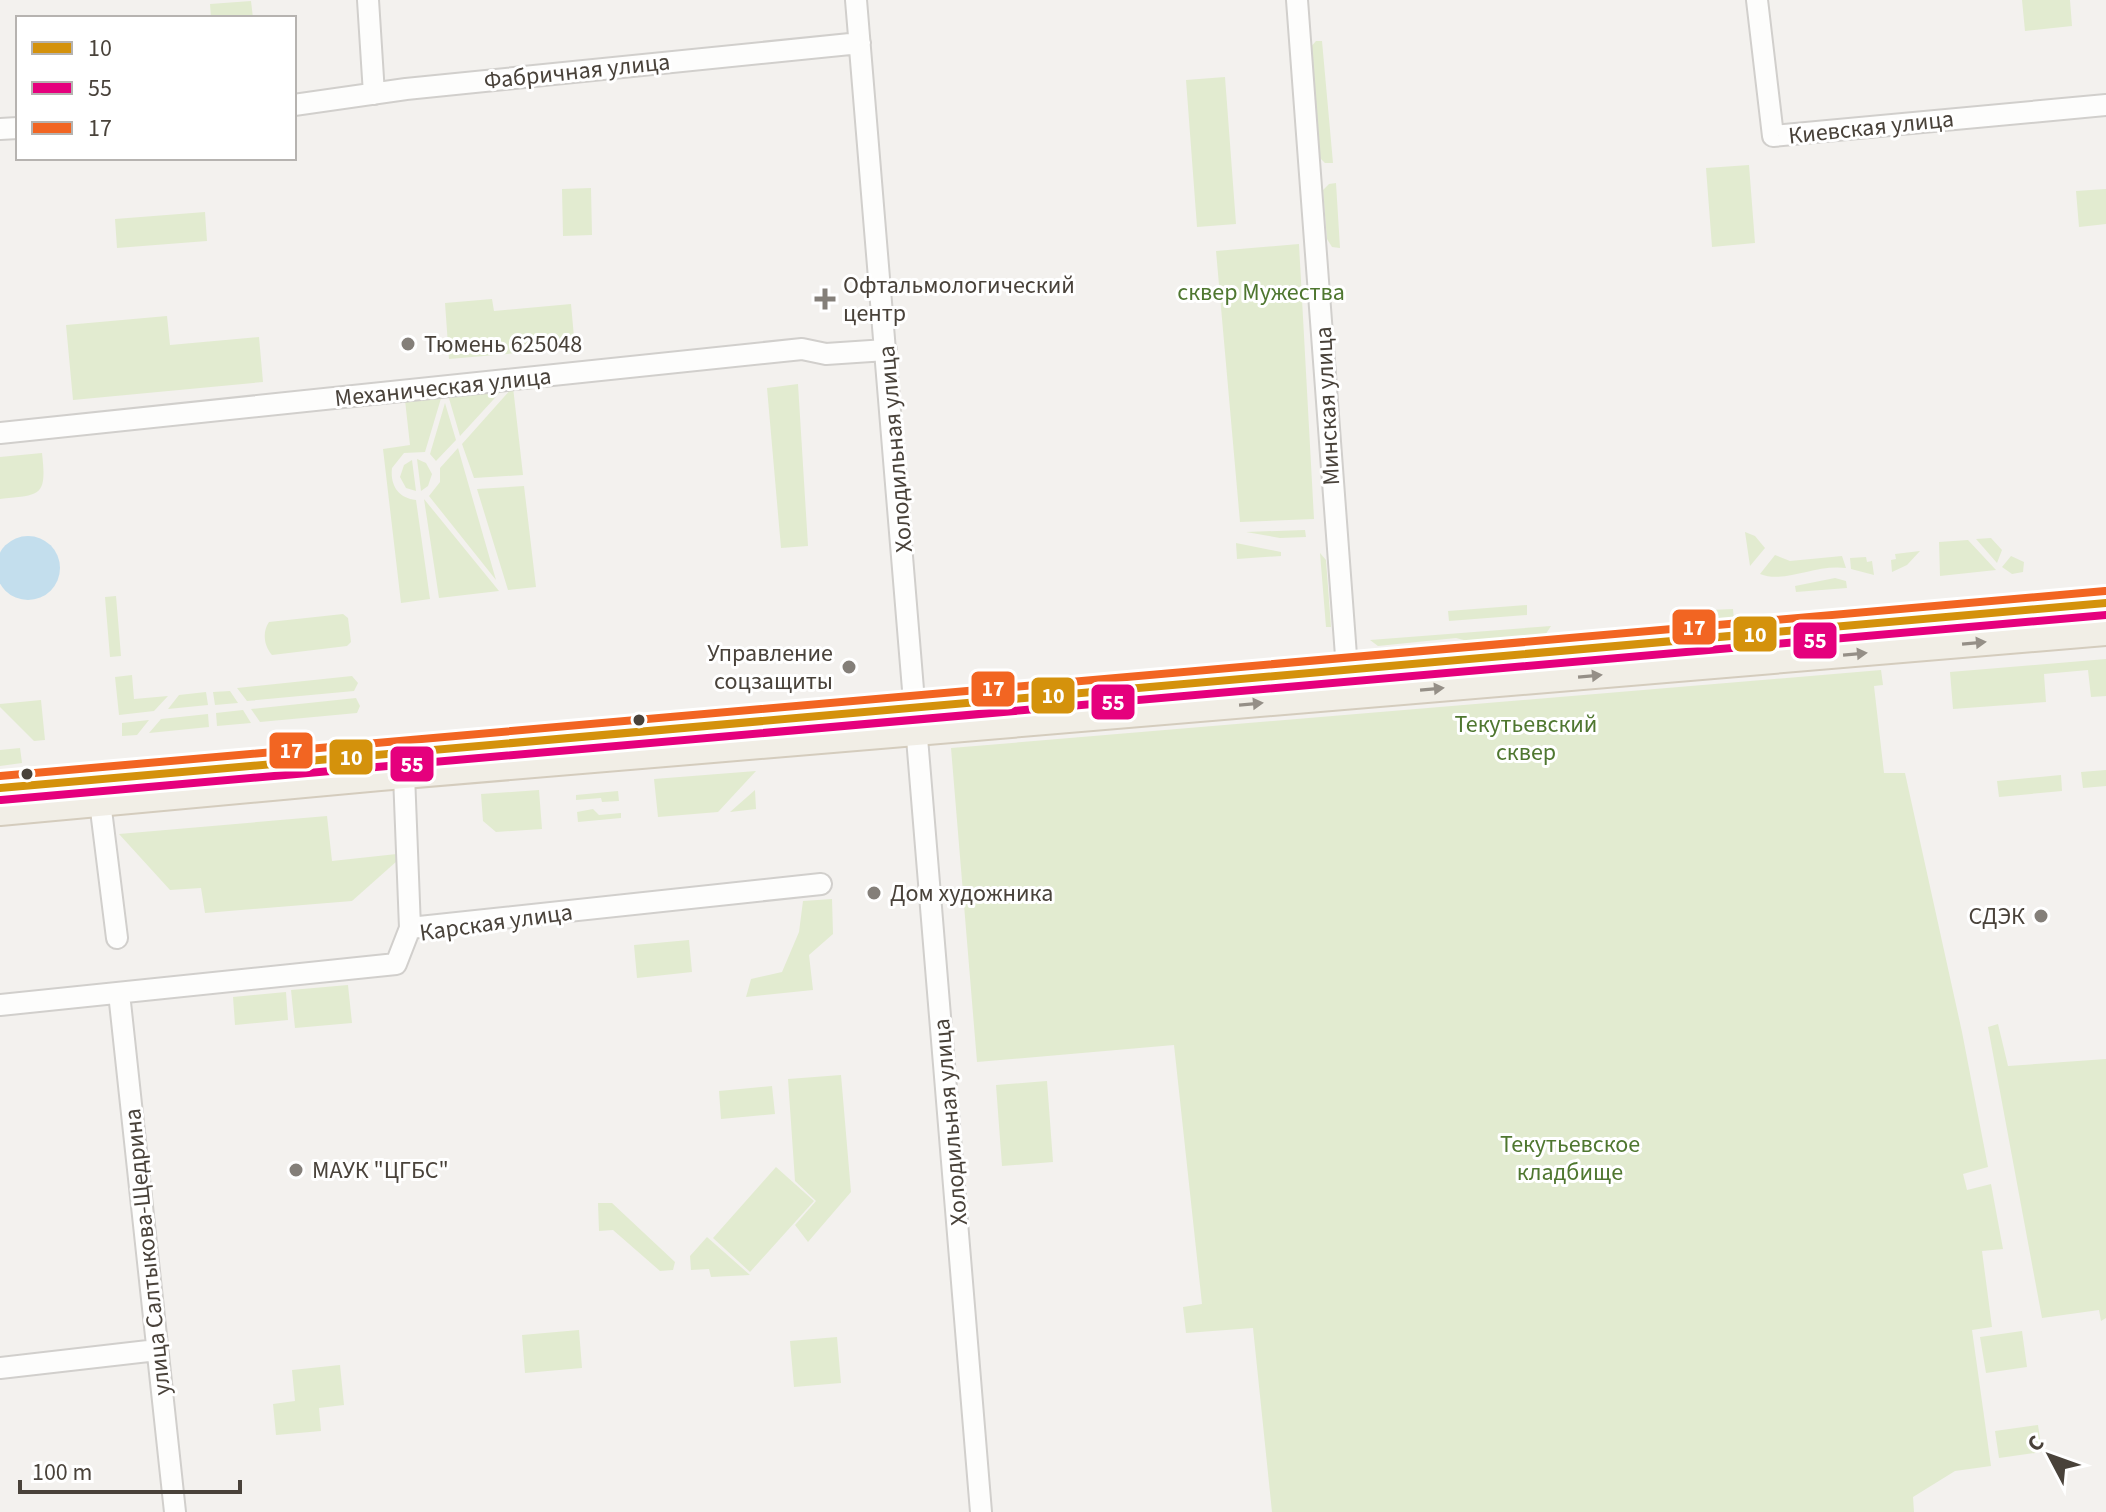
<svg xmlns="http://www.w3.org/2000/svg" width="2106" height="1512" font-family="'Source Sans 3',sans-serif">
<rect width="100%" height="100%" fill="#f3f1ee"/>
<!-- green -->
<path fill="#e2ebd0" d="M2022 0H2070L2072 26 2025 31Z
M251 1 253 18H211L210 4Z
M1316 41H1322L1333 163H1325L1318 156 1309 49Z
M1225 77 1236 224 1197 227 1186 80Z
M1749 165 1755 243 1712 247 1706 168Z
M1336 183 1340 248 1332 247 1327 239 1323 190 1329 184Z
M591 188 592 235 563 236 562 189Z
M2106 189V224L2079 227 2076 191Z
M205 212 207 241 117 248 115 219Z
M1299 244 1314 519 1240 522 1216 251Z
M492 299 494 311 571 304 575 348 449 359 445 303Z
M167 316 170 345 259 337 263 382 73 400 66 325Z
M798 384 808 546 781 548 767 388Z
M513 387 523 475 474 478 462 444Z
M504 388 460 436 448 395Z
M442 395 425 452 404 453 392 468C390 485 398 498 416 500L430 599 401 603 383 449 410 445 405 400Z
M445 403 456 440 436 461 430 454Z
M458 448 496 580 429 496 440 482V468Z
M42 453C47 497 41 495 0 499V457Z
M417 459 426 463 432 474 428 486 421 491Z
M412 460 416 491 406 488 400 477 404 465Z
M524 486 536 587 508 590 477 489Z
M424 499 499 591 439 598Z
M1305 530 1306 537 1280 538 1246 532Z
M1745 532 1755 536 1765 548 1750 566Z
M1991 538 2002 550 1997 563 1976 539Z
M1968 540 1996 570 1940 576 1939 542Z
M1236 543 1281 552V556L1237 559Z
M1920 551 1907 565 1892 572 1891 560 1896 559 1895 554Z
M1320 553 1326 560 1331 627H1326Z
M1775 555 1790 561 1842 556 1846 568C1814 564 1785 584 1760 574Z
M2011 556 2024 562 2023 572 2012 574 2002 567Z
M1866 557 1867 562 1872 561 1874 575 1851 569 1850 558Z
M1835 578 1846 581 1847 588 1796 592 1795 586Z
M116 596 121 656 110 657 105 597Z
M1527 605V615L1449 621 1448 611Z
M1733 609 1734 620 1718 624 1710 610Z
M343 614 348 618 351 642 347 646 272 655C264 646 262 632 269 622Z
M1551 626 1542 640 1479 644 1456 638 1378 646 1370 640Z
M2106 659V696L2091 697 2088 670 2044 674 2046 702 1953 709 1950 672Z
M1881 670 1883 685 1874 686 1884 773H1905L1962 1032 1988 1167 1963 1174 1967 1190 1991 1184 2003 1249 1982 1251 1992 1327 1972 1330 1991 1466 1955 1471 1913 1497 1914 1512H1272L1253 1328 1186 1333 1183 1307 1202 1304 1174 1045 977 1062 951 748Z
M132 675 134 699 168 696 154 711 119 715 115 677Z
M352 676 358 683 354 691 247 701 237 688Z
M230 691 238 703 215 705 213 692Z
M206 692 208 705 168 709 179 695Z
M356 698 360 706 357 713 260 722 251 709Z
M41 700 45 740 34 741 0 707V704Z
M243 710 251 723 217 726 216 713Z
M208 714 209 727 149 733 161 719Z
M149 720 137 735 122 736V723Z
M20 748 22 763 0 766V750Z
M2106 770V786L2083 788 2081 772Z
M756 771 718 812 658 817 654 779Z
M2061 775 2062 791 1999 797 1997 781Z
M539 790 542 829 496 832 483 821 481 794Z
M755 790 756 809 730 812Z
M618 791 619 801 602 802 601 798 576 800V795Z
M593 809 599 815 621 813V818L578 822 577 812Z
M327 816 332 861 406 853 352 901 205 913 201 888 170 890 119 834Z
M832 899 833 934 809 955 813 990 746 997 751 979 782 972 799 932 803 901Z
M689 940 692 972 637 978 634 945Z
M348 985 352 1023 295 1028 291 990Z
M286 992 288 1020 235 1025 233 997Z
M1998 1024 2008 1066 2106 1059V1318L2101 1321 2099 1310 2042 1318 1988 1027Z
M841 1075 851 1192 808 1242 795 1225 816 1201 795 1181 788 1079Z
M1047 1081 1053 1162 1002 1166 996 1085Z
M772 1086 775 1114 721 1119 719 1091Z
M776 1167 814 1201 750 1272 713 1238Z
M598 1203H612L675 1262 673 1270 660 1271 613 1230 599 1231Z
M707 1237 750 1275 711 1277 709 1269 691 1270 690 1256Z
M579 1330 582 1368 525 1373 522 1335Z
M2022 1331 2027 1367 1986 1373 1980 1337Z
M837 1337 841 1383 794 1387 790 1341Z
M340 1365 344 1405 319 1408 321 1431 276 1435 273 1404 295 1401 292 1370Z
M2038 1425 2042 1452 1999 1458 1995 1431Z"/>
<!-- water -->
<path fill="#c3deed" d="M-4 568a32 32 0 1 1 64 0a32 32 0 1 1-64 0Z"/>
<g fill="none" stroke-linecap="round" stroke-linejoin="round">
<defs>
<path id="minor" d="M368 0 374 94
M856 0 981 1512
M1297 0 1347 669
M1757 0 1773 136 2106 105
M294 105 406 89 860 43
M0 129 18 128
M0 433 802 349 826 354 886 350
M404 775 410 928
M100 802 117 938
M119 993 175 1512
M0 1005 396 964 410 928 821 884
M0 1368 157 1350"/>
<path id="major" d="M0 788 2106 603
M0 812 380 777 2106 632"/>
</defs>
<!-- minor casing -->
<use href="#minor" stroke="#d1cfcc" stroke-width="24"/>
<!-- major casing -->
<use href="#major" stroke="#d4ccbd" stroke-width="30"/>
<!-- minor -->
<use href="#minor" stroke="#fdfdfc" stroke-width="20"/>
<!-- major -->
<use href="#major" stroke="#f1eee6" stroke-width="26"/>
<defs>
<path id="bus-1" d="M0 788 2106 603"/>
<path id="bus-2" d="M1 800 2106 615"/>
<path id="bus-3" d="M0 776 2105 591"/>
</defs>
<!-- bus-1 casing -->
<use href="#bus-1" stroke="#fff" stroke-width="14"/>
<!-- bus-2 casing -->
<use href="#bus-2" stroke="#fff" stroke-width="14"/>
<!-- bus-3 casing -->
<use href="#bus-3" stroke="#fff" stroke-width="14"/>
<!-- bus-1 -->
<use href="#bus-1" stroke="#d4920c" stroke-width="8"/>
<!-- bus-2 -->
<use href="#bus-2" stroke="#e5007d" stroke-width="8"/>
<!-- bus-3 -->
<use href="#bus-3" stroke="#f26522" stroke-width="8"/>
</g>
<!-- one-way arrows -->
<defs><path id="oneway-solid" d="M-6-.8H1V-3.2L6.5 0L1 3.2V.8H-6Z" transform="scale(2)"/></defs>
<g fill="#958f87">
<use href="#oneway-solid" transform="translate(1974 643) rotate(-5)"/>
<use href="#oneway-solid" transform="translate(1855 654) rotate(-5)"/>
<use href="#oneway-solid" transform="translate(1590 676) rotate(-5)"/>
<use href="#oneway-solid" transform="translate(1432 689) rotate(-5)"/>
<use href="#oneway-solid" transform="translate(1251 704) rotate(-5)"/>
</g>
<!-- markers -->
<g fill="#847f79" stroke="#fff" stroke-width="3">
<path d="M821 287h8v8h8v8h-8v8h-8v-8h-8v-8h8z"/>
<circle cx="408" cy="344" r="8"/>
<circle cx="849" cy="667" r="8"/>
<circle cx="874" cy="893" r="8"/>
<circle cx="2041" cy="916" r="8"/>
<circle cx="296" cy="1170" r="8"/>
</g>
<g fill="#49423a" stroke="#fff" stroke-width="3">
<circle cx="639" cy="720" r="7"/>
<circle cx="27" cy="774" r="7"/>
</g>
<g text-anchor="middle" stroke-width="6" stroke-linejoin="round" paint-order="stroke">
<!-- street labels -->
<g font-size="24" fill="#49423a" stroke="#fff">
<text transform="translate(577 71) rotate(-6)" y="8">Фабричная улица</text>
<text transform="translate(1871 127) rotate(-6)" y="8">Киевская улица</text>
<text transform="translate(443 387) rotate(-6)" y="8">Механическая улица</text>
<text transform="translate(1327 406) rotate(-93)" y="8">Минская улица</text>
<text transform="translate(895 449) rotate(-95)" y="8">Холодильная улица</text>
<text transform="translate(496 922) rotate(-8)" y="8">Карская улица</text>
<text transform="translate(950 1122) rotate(-95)" y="8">Холодильная улица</text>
<text transform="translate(147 1252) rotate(-96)" y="8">улица Салтыкова-Щедрина</text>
</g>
<!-- poi labels -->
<g font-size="24" fill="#49423a" stroke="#fff" text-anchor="start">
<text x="843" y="293">Офтальмологический<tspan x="843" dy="28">центр</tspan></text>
<text x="424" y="352">Тюмень 625048</text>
<text x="833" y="661" text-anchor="end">Управление<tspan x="833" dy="28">соцзащиты</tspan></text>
<text x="890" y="901">Дом художника</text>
<text x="2025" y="924" text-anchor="end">СДЭК</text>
<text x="312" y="1178">МАУК "ЦГБС"</text>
</g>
<!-- park labels -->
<g font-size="24" fill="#4f7730" stroke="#fff">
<text x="1261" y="300">сквер Мужества</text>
<text x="1526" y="732">Текутьевский<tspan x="1526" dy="28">сквер</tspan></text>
<text x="1570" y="1152">Текутьевское<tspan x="1570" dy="28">кладбище</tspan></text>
</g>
</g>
<g stroke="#fff" stroke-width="3">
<rect x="1671" y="608" width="46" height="38" rx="8" fill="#f26522"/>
<rect x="1732" y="615" width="46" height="38" rx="8" fill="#d4920c"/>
<rect x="1792" y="621" width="46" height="39" rx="8" fill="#e5007d"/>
<rect x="970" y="670" width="46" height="38" rx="8" fill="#f26522"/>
<rect x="1030" y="676" width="46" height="39" rx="8" fill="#d4920c"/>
<rect x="1090" y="683" width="46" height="38" rx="8" fill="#e5007d"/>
<rect x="268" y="731" width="46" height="39" rx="8" fill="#f26522"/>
<rect x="328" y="738" width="46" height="38" rx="8" fill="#d4920c"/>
<rect x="389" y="745" width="46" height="38" rx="8" fill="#e5007d"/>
</g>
<g font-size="22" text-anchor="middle" font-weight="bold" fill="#fff">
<text x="1694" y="635">17</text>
<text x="1755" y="642">10</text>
<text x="1815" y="648">55</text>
<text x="993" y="696">17</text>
<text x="1053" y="703">10</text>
<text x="1113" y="710">55</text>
<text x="291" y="758">17</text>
<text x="351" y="765">10</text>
<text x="412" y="772">55</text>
</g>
<!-- legend -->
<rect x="16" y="16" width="280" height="144" fill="#ffffff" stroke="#b6b3b0" stroke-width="2"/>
<rect x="32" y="42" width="40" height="12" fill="#d4920c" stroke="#b6b3b0" stroke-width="2"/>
<text x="88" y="56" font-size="24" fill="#49423a">10</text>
<rect x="32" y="82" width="40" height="12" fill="#e5007d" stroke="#b6b3b0" stroke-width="2"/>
<text x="88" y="96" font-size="24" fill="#49423a">55</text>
<rect x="32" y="122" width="40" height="12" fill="#f26522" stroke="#b6b3b0" stroke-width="2"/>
<text x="88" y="136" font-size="24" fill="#49423a">17</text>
<!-- north arrow -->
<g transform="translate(2050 1456) rotate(311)" stroke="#ffffff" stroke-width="6" paint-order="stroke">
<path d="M0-6L14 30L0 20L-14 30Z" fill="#49423a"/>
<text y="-12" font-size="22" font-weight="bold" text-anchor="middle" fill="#49423a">С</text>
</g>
<!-- scale -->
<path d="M20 1480v12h220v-12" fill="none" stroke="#49423a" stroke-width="4"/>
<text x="32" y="1480" font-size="24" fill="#49423a" stroke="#ffffff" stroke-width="6" paint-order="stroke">100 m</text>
</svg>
